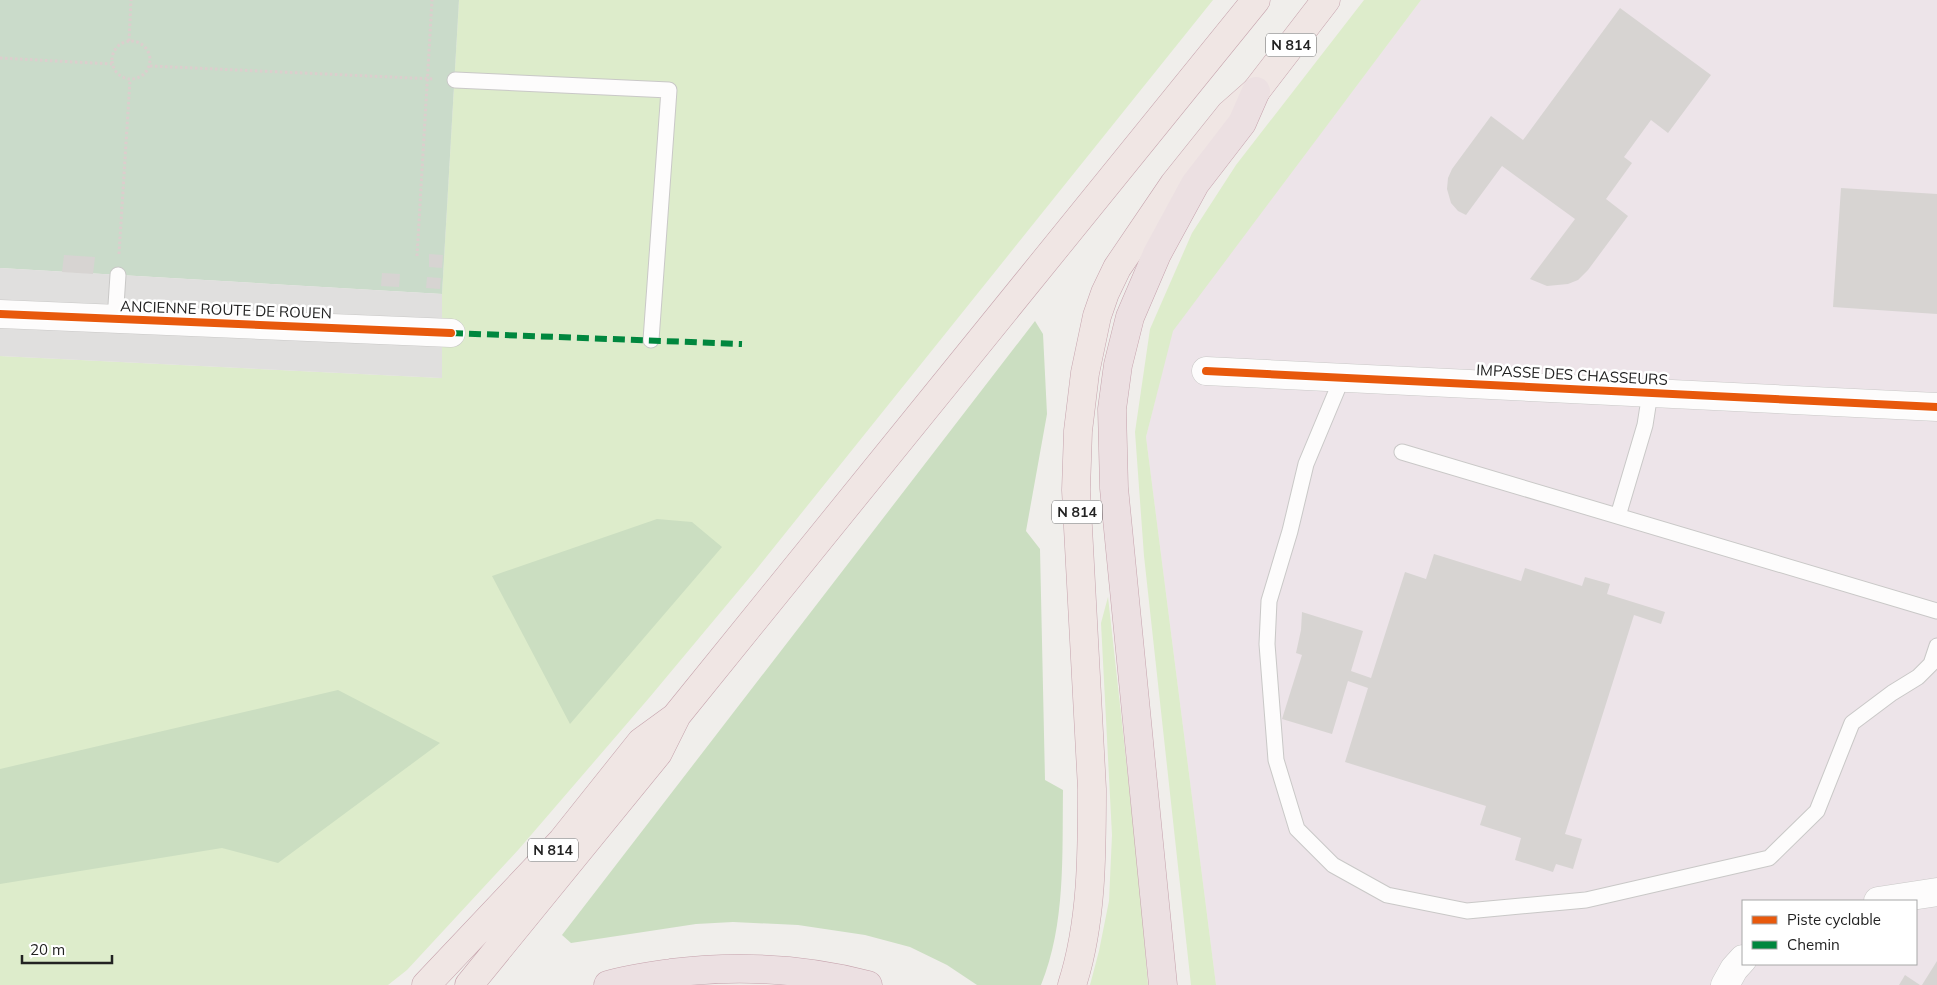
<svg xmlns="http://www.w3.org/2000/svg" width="1937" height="985" font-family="Mulish,sans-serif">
<rect width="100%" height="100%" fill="#f0eeeb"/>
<!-- industrial -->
<path fill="#ede4e9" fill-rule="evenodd" d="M1421 0H1937V985H1216L1146 437 1172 331ZM1743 901H1916V964H1743Z"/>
<!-- grass -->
<path fill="#ddeccb" d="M459 0H1213L755 571 649 698 519 849 407 970 388 985H0V356L442 378V294Z
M1364 0H1421L1173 331 1146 437 1216 985H1191L1144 556 1135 432 1150 329 1192 233 1236 165Z
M1108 597 1140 885 1148 985H1090L1099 951 1109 901 1112 835 1101 623Z"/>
<!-- forest -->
<path fill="#cbdec1" d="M1035 321 1043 334 1047 414 1026 531 1040 549 1045 780 1063 790C1062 854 1066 924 1041 985H977L947 965 910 947 865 935 798 925 733 922 696 924 571 943 562 935Z
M657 519 692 522 722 547 570 724 492 576Z
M338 690 440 743 278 863 222 848 0 884V769Z"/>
<!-- cemetery -->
<path fill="#cadbca" d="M0 0H459L442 294 0 268Z"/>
<!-- parking -->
<path fill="#e0dfde" d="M0 268 442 294V378L0 356Z"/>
<!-- building -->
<path fill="#d7d4d2" d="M1620 8 1711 75 1668 133 1651 120 1624 157 1632 163 1606 199 1628 216 1588 270 1578 280 1568 284 1547 286 1530 279 1575 219 1502 166 1466 215 1458 211 1451 203 1447 189 1448 178 1452 169 1491 116 1523 140Z
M1841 188 1937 194V314L1833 307Z
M429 254 443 255 442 268 429 267Z
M64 255 95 257 93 274 62 272Z
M382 273 400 274 399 287 381 286Z
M427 277 441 278 440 289 426 288Z
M1434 554 1521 581 1525 568 1582 586 1585 577 1610 584 1607 594 1665 612 1661 624 1634 615 1565 834 1582 839 1573 869 1556 864 1553 872 1515 860 1521 838 1480 825 1486 806 1345 762 1368 688 1348 681 1332 734 1282 719 1302 655 1296 653 1301 630 1302 612 1363 631 1351 671 1371 678 1405 572 1426 579Z
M1937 961V985H1922Z
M1905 975 1920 985H1899Z"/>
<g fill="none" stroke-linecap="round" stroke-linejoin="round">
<defs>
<path id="service" d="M455 80 669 90 651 340
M115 320 118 275
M1342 378 1306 464 1290 531 1269 601 1267 644 1276 760 1297 829 1333 865 1387 895 1467 911 1586 900 1769 858 1817 811 1852 723 1892 693 1918 677 1931 664 1937 646
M1402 452 1937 611
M1618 516 1645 425 1650 393"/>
<path id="minor" d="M0 314 451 333
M1206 371 1937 407
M1878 901 1937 892
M1725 985 1734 969 1743 959"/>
<path id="trunk" d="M426 985 562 841 641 742 674 718
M469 985 658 753 677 715 1256 0
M1072 985C1092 923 1092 854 1092 789L1076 490 1078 431 1085 373 1097 316 1105 293 1117 268 1174 184 1230 114 1256 91 1326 0"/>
<path id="motorway" d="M608 985C628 979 650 976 671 973 738 965 803 968 868 985
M1163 985 1114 488 1112 409 1118 365 1130 317 1157 254 1195 184 1242 123 1256 91"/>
</defs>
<!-- service casing -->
<use href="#service" stroke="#c9c8c7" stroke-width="17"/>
<!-- minor casing -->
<use href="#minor" stroke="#c9c8c7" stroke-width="29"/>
<!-- trunk casing -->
<use href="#trunk" stroke="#c5a2ac" stroke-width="29"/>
<!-- motorway casing -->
<use href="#motorway" stroke="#c5a2ac" stroke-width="29"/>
<!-- path -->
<path stroke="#dccecd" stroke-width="3" stroke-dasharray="2.5 2.5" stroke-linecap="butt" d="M112 60a19 19 0 1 1 38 0a19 19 0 1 1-38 0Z
M129 41 131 0
M0 58 112 64
M150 66 434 79
M119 254 130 80
M417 256 432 0"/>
<!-- service -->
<use href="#service" stroke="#fdfcfc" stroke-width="15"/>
<!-- minor -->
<use href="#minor" stroke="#fdfcfc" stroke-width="28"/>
<!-- trunk -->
<use href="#trunk" stroke="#f0e6e4" stroke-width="28"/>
<!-- motorway -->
<use href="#motorway" stroke="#ece0e2" stroke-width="28"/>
<!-- quiet -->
<path stroke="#00873e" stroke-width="6" stroke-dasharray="12 6" stroke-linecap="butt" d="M451 333 742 344"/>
<defs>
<path id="cycleway" d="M0 314 451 333
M1206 371 1937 407"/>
</defs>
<!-- cycleway casing -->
<use href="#cycleway" stroke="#fff" stroke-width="11"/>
<!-- cycleway -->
<use href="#cycleway" stroke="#e8590c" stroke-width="8"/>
</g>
<g text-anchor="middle" stroke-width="5" stroke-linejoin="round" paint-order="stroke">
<!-- shield labels -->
<g fill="#fff" stroke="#646464" stroke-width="1">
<rect x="1266" y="33.5" width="50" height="23" rx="4"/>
<rect x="1052" y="500.5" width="50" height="23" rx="4"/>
<rect x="528" y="838.5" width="50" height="23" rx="4"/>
</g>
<g font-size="14" font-weight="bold" fill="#222">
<text x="1291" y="50">N 814</text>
<text x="1077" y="517">N 814</text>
<text x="553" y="855">N 814</text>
</g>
<!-- street labels -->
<g font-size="15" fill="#222" stroke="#fff">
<text transform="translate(226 310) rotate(2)" y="5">ANCIENNE ROUTE DE ROUEN</text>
<text transform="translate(1572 375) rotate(3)" y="5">IMPASSE DES CHASSEURS</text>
</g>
</g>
<!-- legend -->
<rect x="1742" y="900" width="175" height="65" fill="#ffffff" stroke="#a7a7a7"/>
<rect x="1752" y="916" width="25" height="8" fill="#e8590c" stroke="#a7a7a7"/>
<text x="1787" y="925" font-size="15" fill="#222222">Piste cyclable</text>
<rect x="1752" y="941" width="25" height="8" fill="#00873e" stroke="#a7a7a7"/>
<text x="1787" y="950" font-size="15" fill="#222222">Chemin</text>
<!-- scale -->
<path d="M22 955v8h90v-8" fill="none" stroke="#222222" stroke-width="2.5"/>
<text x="30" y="955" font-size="15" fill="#222222" stroke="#ffffff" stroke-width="4" paint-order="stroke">20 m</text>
</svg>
